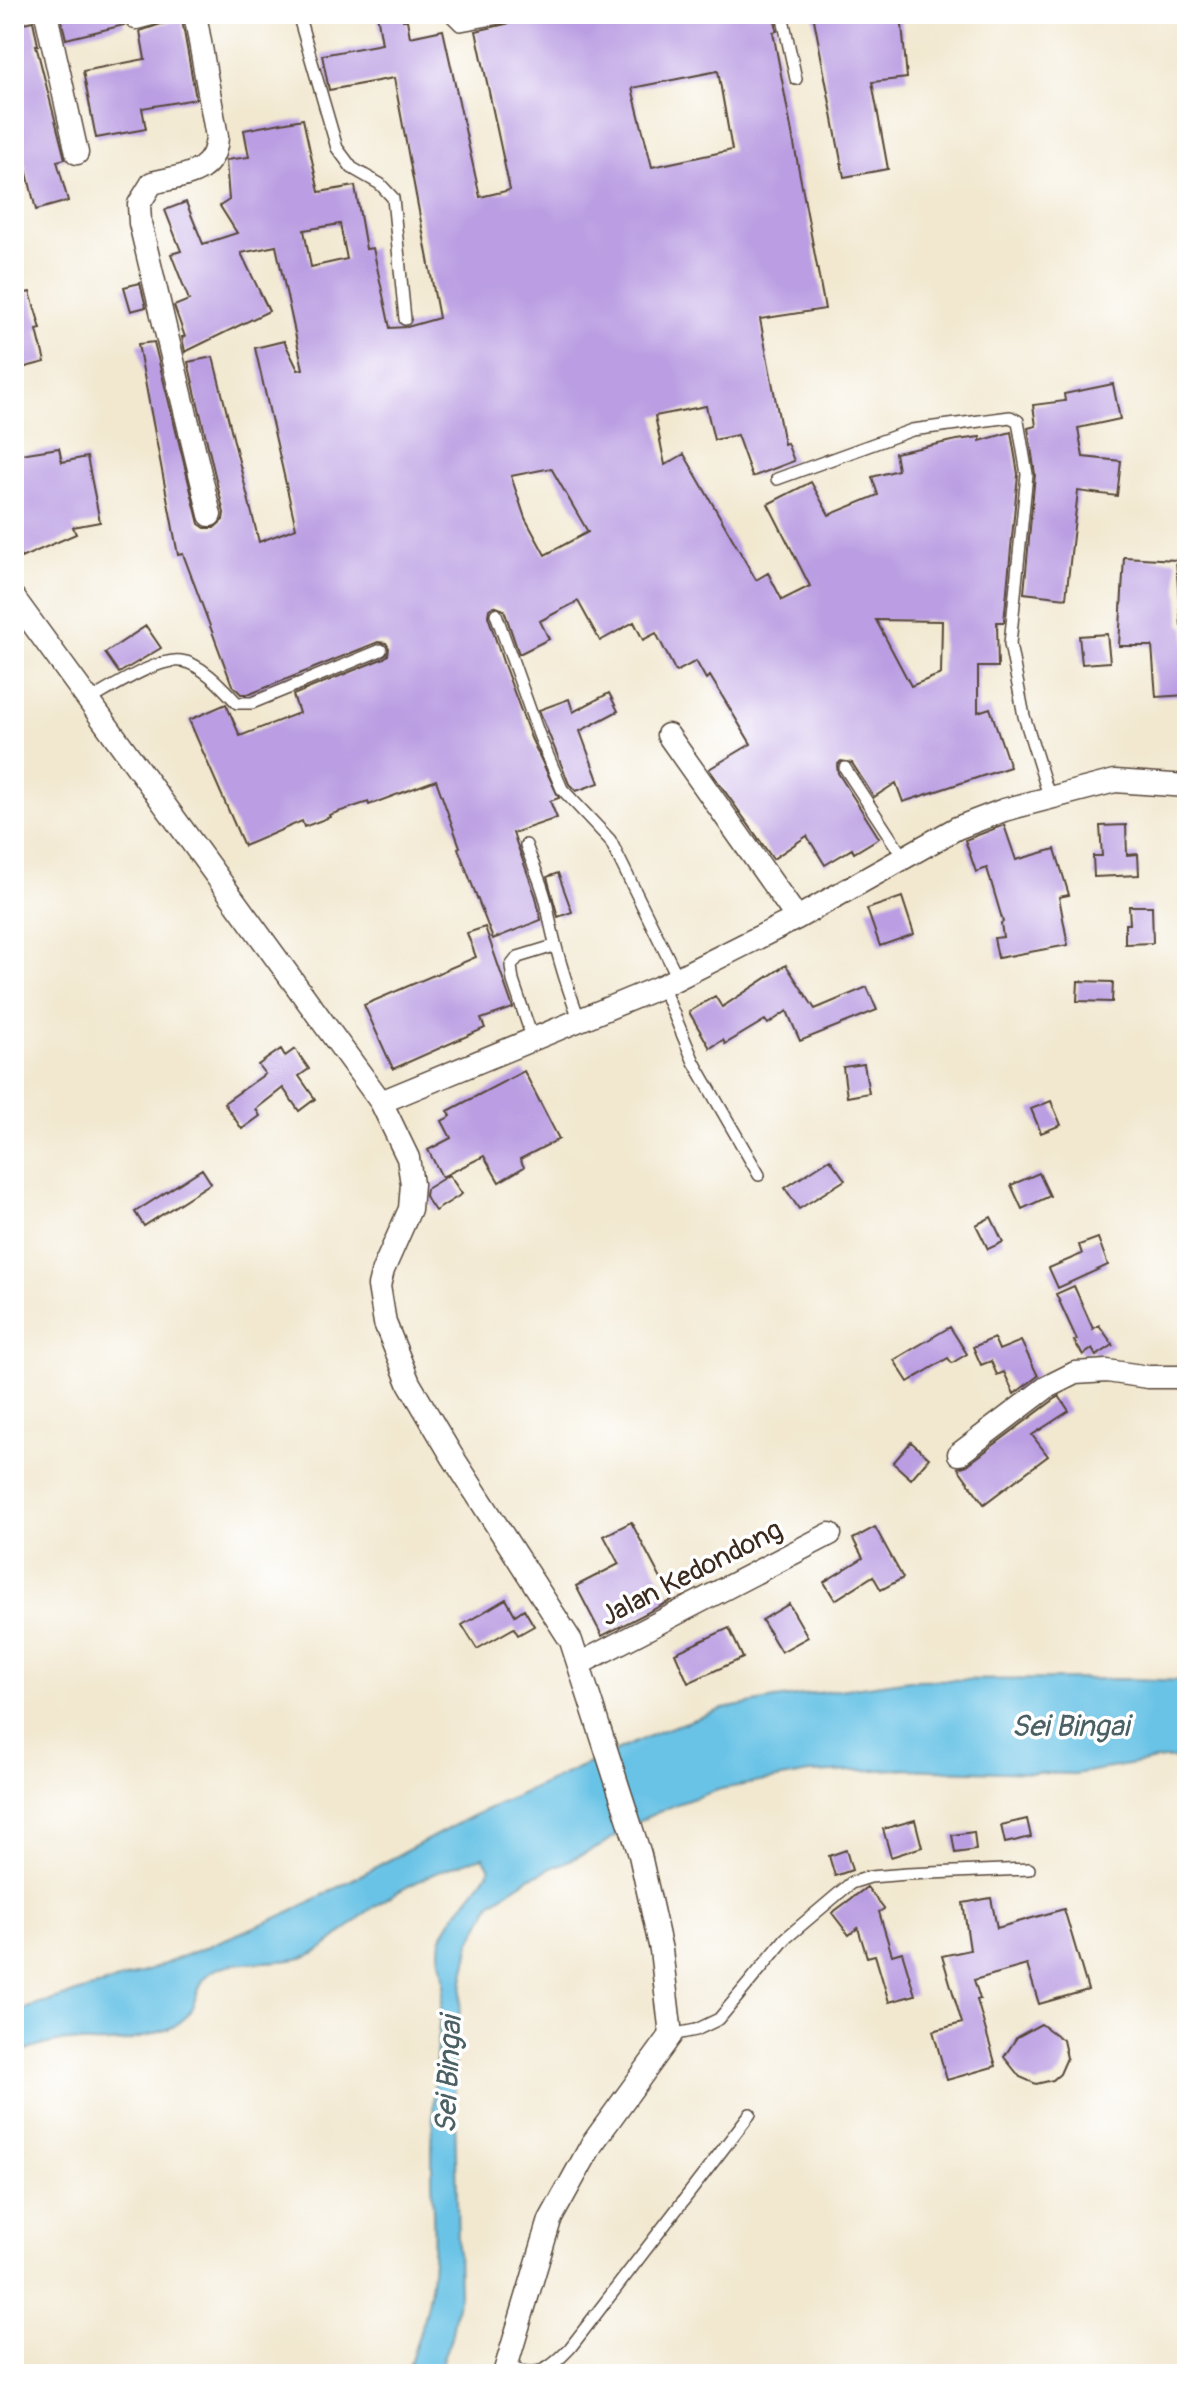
<svg xmlns="http://www.w3.org/2000/svg" width="1201" height="2388" font-family="Pangolin,sans-serif">
<rect width="100%" height="100%" fill="#fff"/>
<filter id="ink" filterUnits="userSpaceOnUse"><feTurbulence type="fractalNoise" baseFrequency=".0125" numOctaves="2"/><feDisplacementMap in="SourceGraphic" scale="16" xChannelSelector="R" yChannelSelector="G"/><feConvolveMatrix kernelMatrix="1 2 1 2 8 2 1 2 1" color-interpolation-filters="sRGB"/></filter>
<filter id="wash" filterUnits="userSpaceOnUse"><feTurbulence type="fractalNoise" baseFrequency=".006" numOctaves="4" result="noise"/><feDisplacementMap in="SourceGraphic" scale="32" xChannelSelector="R" yChannelSelector="G"/><feGaussianBlur stdDeviation="1.8" result="paint"/><feColorMatrix in="noise" values="0 0 0 0 0 0 0 0 0 0 0 0 0 0 0 0 0 1.4 0 .05"/><feComposite in="paint" operator="in"/></filter>
<g filter="url(#wash)">
<rect width="100%" height="100%" fill="#f2e8d0"/>
<!-- water -->
<path fill="#69c3e6" stroke="#527682" stroke-width="2" d="M1132 1679 1187 1681V1758L1163 1759 1075 1774 898 1769 810 1773 721 1789 677 1804 636 1822 599 1847 529 1878 491 1903 471 1942 463 1981 454 2063 459 2294 451 2338 437 2374H406C417 2343 427 2313 431 2280 436 2242 432 2207 432 2170 432 2108 435 2047 444 1986 446 1971 436 1954 442 1938 449 1916 478 1891 490 1868L483 1857C442 1868 403 1886 368 1911 347 1927 330 1948 305 1957 277 1966 230 1957 210 1973 189 1990 203 2014 168 2029 144 2038 116 2045 91 2043 83 2043 75 2041 67 2041 50 2041 31 2050 14 2054V2012L145 1972 291 1912 472 1816 658 1732 723 1709 775 1699 910 1680Z"/>
<g id="blocks">
<!-- building -->
<path fill="#ba9de2" fill-rule="evenodd" d="M60 14H123L124 25 66 39Z
M377 14H402L403 20H407L410 37 443 30 480 197 510 190 476 31 549 14H627L629 24 675 14H774L777 31 773 32 825 309 760 319 784 444 787 443 794 461 752 477 737 435 714 440 706 406 655 416 665 465 684 454 756 580 768 573 782 600 810 586 768 504 811 482 829 515 878 495 872 477 898 470 895 453 957 440 980 437V441L1011 432 1018 474 1004 622H997L998 667H978V712L990 708 1010 767 903 802 896 783 874 797 852 763 841 761 837 765 838 773 879 838 854 853 852 849 825 865 807 836 773 859 709 769 751 744 710 676 706 679 696 661 676 672 656 633 643 640 634 622 600 641 578 601 540 621 549 639 519 654 504 610 494 606 489 609 488 616 503 662 531 738 559 798 550 801 557 818 513 833 536 897 541 920 493 939 458 848 460 847 436 780 369 805 368 802 329 815 330 817 304 827 302 821 244 846 189 720 226 704 240 736 299 713 293 695 384 658 388 655 389 648 386 643 378 642 250 694H241L232 685 183 554 178 555 138 344 154 342 199 524 205 528H214L223 520 224 513 188 362 213 357 259 542 296 528 255 348 284 341 298 370 303 369 276 246 241 253 269 311 185 352 182 337H185L174 306 189 300 171 254 181 251 165 210 186 202 203 244 237 233 220 206 229 200 226 160 249 157 244 130 303 119 319 192 355 186 366 249 373 248 390 328 407 327 439 318 394 78 329 90 322 55 382 44ZM718 71 732 150 652 167 632 88ZM340 224 347 259 311 267 304 230ZM551 468 588 532 545 555 525 518 511 476ZM876 620 942 621 941 674 911 686Z
M813 14H901L907 78 872 82 888 169 844 177Z
M182 20 196 99 142 108 146 129 96 138 83 71 145 59 140 31 161 24Z
M33 21 38 45H36L65 159 57 161 68 201 36 210 14 119V25Z
M140 283 146 307 131 311 124 287Z
M30 292 41 329 37 330 45 362 14 370V296Z
M1113 384 1120 419 1078 428 1083 457 1121 461 1117 496 1078 491 1066 598 1024 593 1035 474 1028 428 1036 426 1033 405 1065 401 1064 394Z
M59 448 62 462 87 457 100 522 73 527 76 534 21 558 14 542V455Z
M1124 557 1176 560 1181 626H1185L1187 695 1156 697 1152 646H1119Z
M146 626 161 648 119 673 105 653Z
M1107 634 1110 662 1082 664 1079 636Z
M609 693 618 711 580 731 599 783 576 791 569 784 539 710 569 699 573 712Z
M1004 825 1016 860 1055 849 1069 895 1059 897 1068 945 998 958 994 938 1003 937 1001 923 1003 922 987 868 976 872 965 840Z
M1126 825 1127 855 1138 854 1139 875 1094 877 1093 856H1102L1100 826Z
M558 873 572 912 558 917 547 877Z
M902 897 914 934 880 946 867 909Z
M1129 906H1152L1153 943 1125 944V924H1130Z
M485 927 513 1008 481 1019 485 1028 393 1069 364 1005 476 957 467 933Z
M786 965 815 1009 867 987 877 1010 800 1041 787 1011 768 1024 765 1020 725 1044 723 1040 710 1048 689 1012 715 996 722 1007Z
M1078 981 1113 982 1112 1002 1077 1001Z
M281 1049 285 1056 295 1049 309 1069 299 1076 315 1099 299 1111 283 1088 256 1109 260 1116 242 1129 224 1103 265 1074 258 1065Z
M864 1064 869 1093 847 1097 843 1067Z
M524 1071 559 1139 520 1159 524 1167 499 1182 484 1156 442 1177 428 1150 451 1138 442 1121 451 1116 448 1111Z
M1051 1101 1061 1125 1041 1133 1031 1109Z
M830 1159 845 1180 799 1209 785 1188Z
M202 1169 211 1183 144 1226 135 1212Z
M1039 1173 1050 1196 1022 1209 1011 1185Z
M449 1175 462 1194 435 1211 425 1196 426 1189Z
M991 1217 1003 1242 988 1249 976 1225Z
M1098 1238 1108 1265 1058 1288 1049 1268 1082 1254 1079 1245Z
M1074 1286 1093 1329 1099 1325 1113 1345 1096 1356 1092 1349 1083 1355 1074 1341 1077 1340 1056 1294Z
M950 1327 967 1354 952 1363 948 1358 908 1382 894 1360Z
M994 1338 999 1350 1021 1341 1038 1376 1014 1394 1004 1372 997 1375 991 1361 981 1365 973 1347Z
M1059 1396 1069 1411 1032 1435 1048 1456 984 1504 958 1468 967 1465Z
M911 1442 929 1458 911 1479 893 1463Z
M631 1522 672 1600 602 1636 576 1586 619 1564 604 1536Z
M875 1527 903 1578 881 1590 873 1576 835 1600 824 1582 863 1558 853 1539Z
M506 1599 515 1615 524 1609 534 1626 518 1635 514 1628 477 1649 462 1625Z
M789 1604 808 1637 781 1652 762 1620Z
M729 1628 743 1658 688 1683 675 1653Z
M1027 1819 1031 1837 1005 1843 1001 1825Z
M915 1820 922 1847 891 1857 883 1829Z
M974 1832 976 1850 955 1853 952 1835Z
M846 1850 852 1870 835 1876 829 1856Z
M867 1887 884 1909 879 1912 892 1955 902 1952 915 1995 889 2002 875 1955 867 1957 858 1928 849 1935 832 1913Z
M991 1898 997 1928 1064 1909 1088 1990 1039 2004 1027 1965 974 1980 980 1999 977 2000 996 2066 947 2080 933 2031 962 2023 942 1956 970 1950 963 1903Z
M1041 2024 1063 2040 1067 2058 1060 2074 1053 2080 1036 2084 1020 2077 1004 2057 1017 2037Z"/>
</g>
</g>
<g filter="url(#ink)">
<use href="#blocks" fill-opacity="0" stroke="#564639" stroke-width="2"/>
<g fill="none" stroke-linecap="round" stroke-linejoin="round">
<defs>
<path id="service" d="M298 14 337 148 352 168 380 184 393 198 405 319
M449 14 460 25 520 14
M782 14 796 79
M777 479 912 430 1010 417 1018 421 1027 474 1010 644 1024 716 1050 799
M496 614 539 735 562 789 610 840 678 978
M88 701C110 689 158 657 181 661 201 663 224 689 237 703H252L381 650
M845 768 903 857
M526 845C533 866 545 889 548 911 555 949 566 984 580 1021
M662 986 694 1062 759 1175
M533 1040 513 981 511 966 518 957 554 946
M671 2035 696 2030 719 2019 786 1938 851 1883 870 1877 907 1874 1029 1869
M507 2367C539 2378 548 2371 570 2348L750 2114"/>
<path id="minor" d="M46 14 77 153
M195 14 217 137C215 176 183 175 152 183L139 204 140 223 210 515
M136 18 151 14
M14 598 381 1102 408 1158 412 1184 410 1209 383 1270 379 1286 385 1323 409 1383 452 1456 571 1641 640 1855 661 1950 671 2035 592 2144 550 2220 504 2374
M668 735 797 918
M381 1102 662 986 797 918 957 828 1004 810 1115 781 1187 786
M959 1454 1047 1387 1075 1373 1107 1371 1148 1377H1187
M579 1664 830 1534"/>
</defs>
<!-- service casing -->
<use href="#service" stroke="#564639" stroke-width="14"/>
<!-- minor casing -->
<use href="#minor" stroke="#564639" stroke-width="25"/>
<!-- service -->
<use href="#service" stroke="#fff" stroke-width="11"/>
<!-- minor -->
<use href="#minor" stroke="#fff" stroke-width="22"/>
</g>
</g>
<g text-anchor="middle" stroke-width="7" stroke-linejoin="round" paint-order="stroke">
<!-- street labels -->
<g font-size="28" fill="#3b2a1e" stroke="#fff">
<text transform="translate(691 1572) rotate(-27)" y="10">Jalan Kedondong</text>
</g>
<!-- water labels -->
<g font-size="30" font-style="italic" fill="#4b6064" stroke="#fff">
<text x="1070" y="1736">Sei Bingai</text>
<text transform="translate(448 2075) rotate(-87)" y="10">Sei Bingai</text>
</g>
</g>
<!-- margin -->
<rect width="1201" height="2388" fill="none" stroke="#fff" stroke-width="48"/>
</svg>
